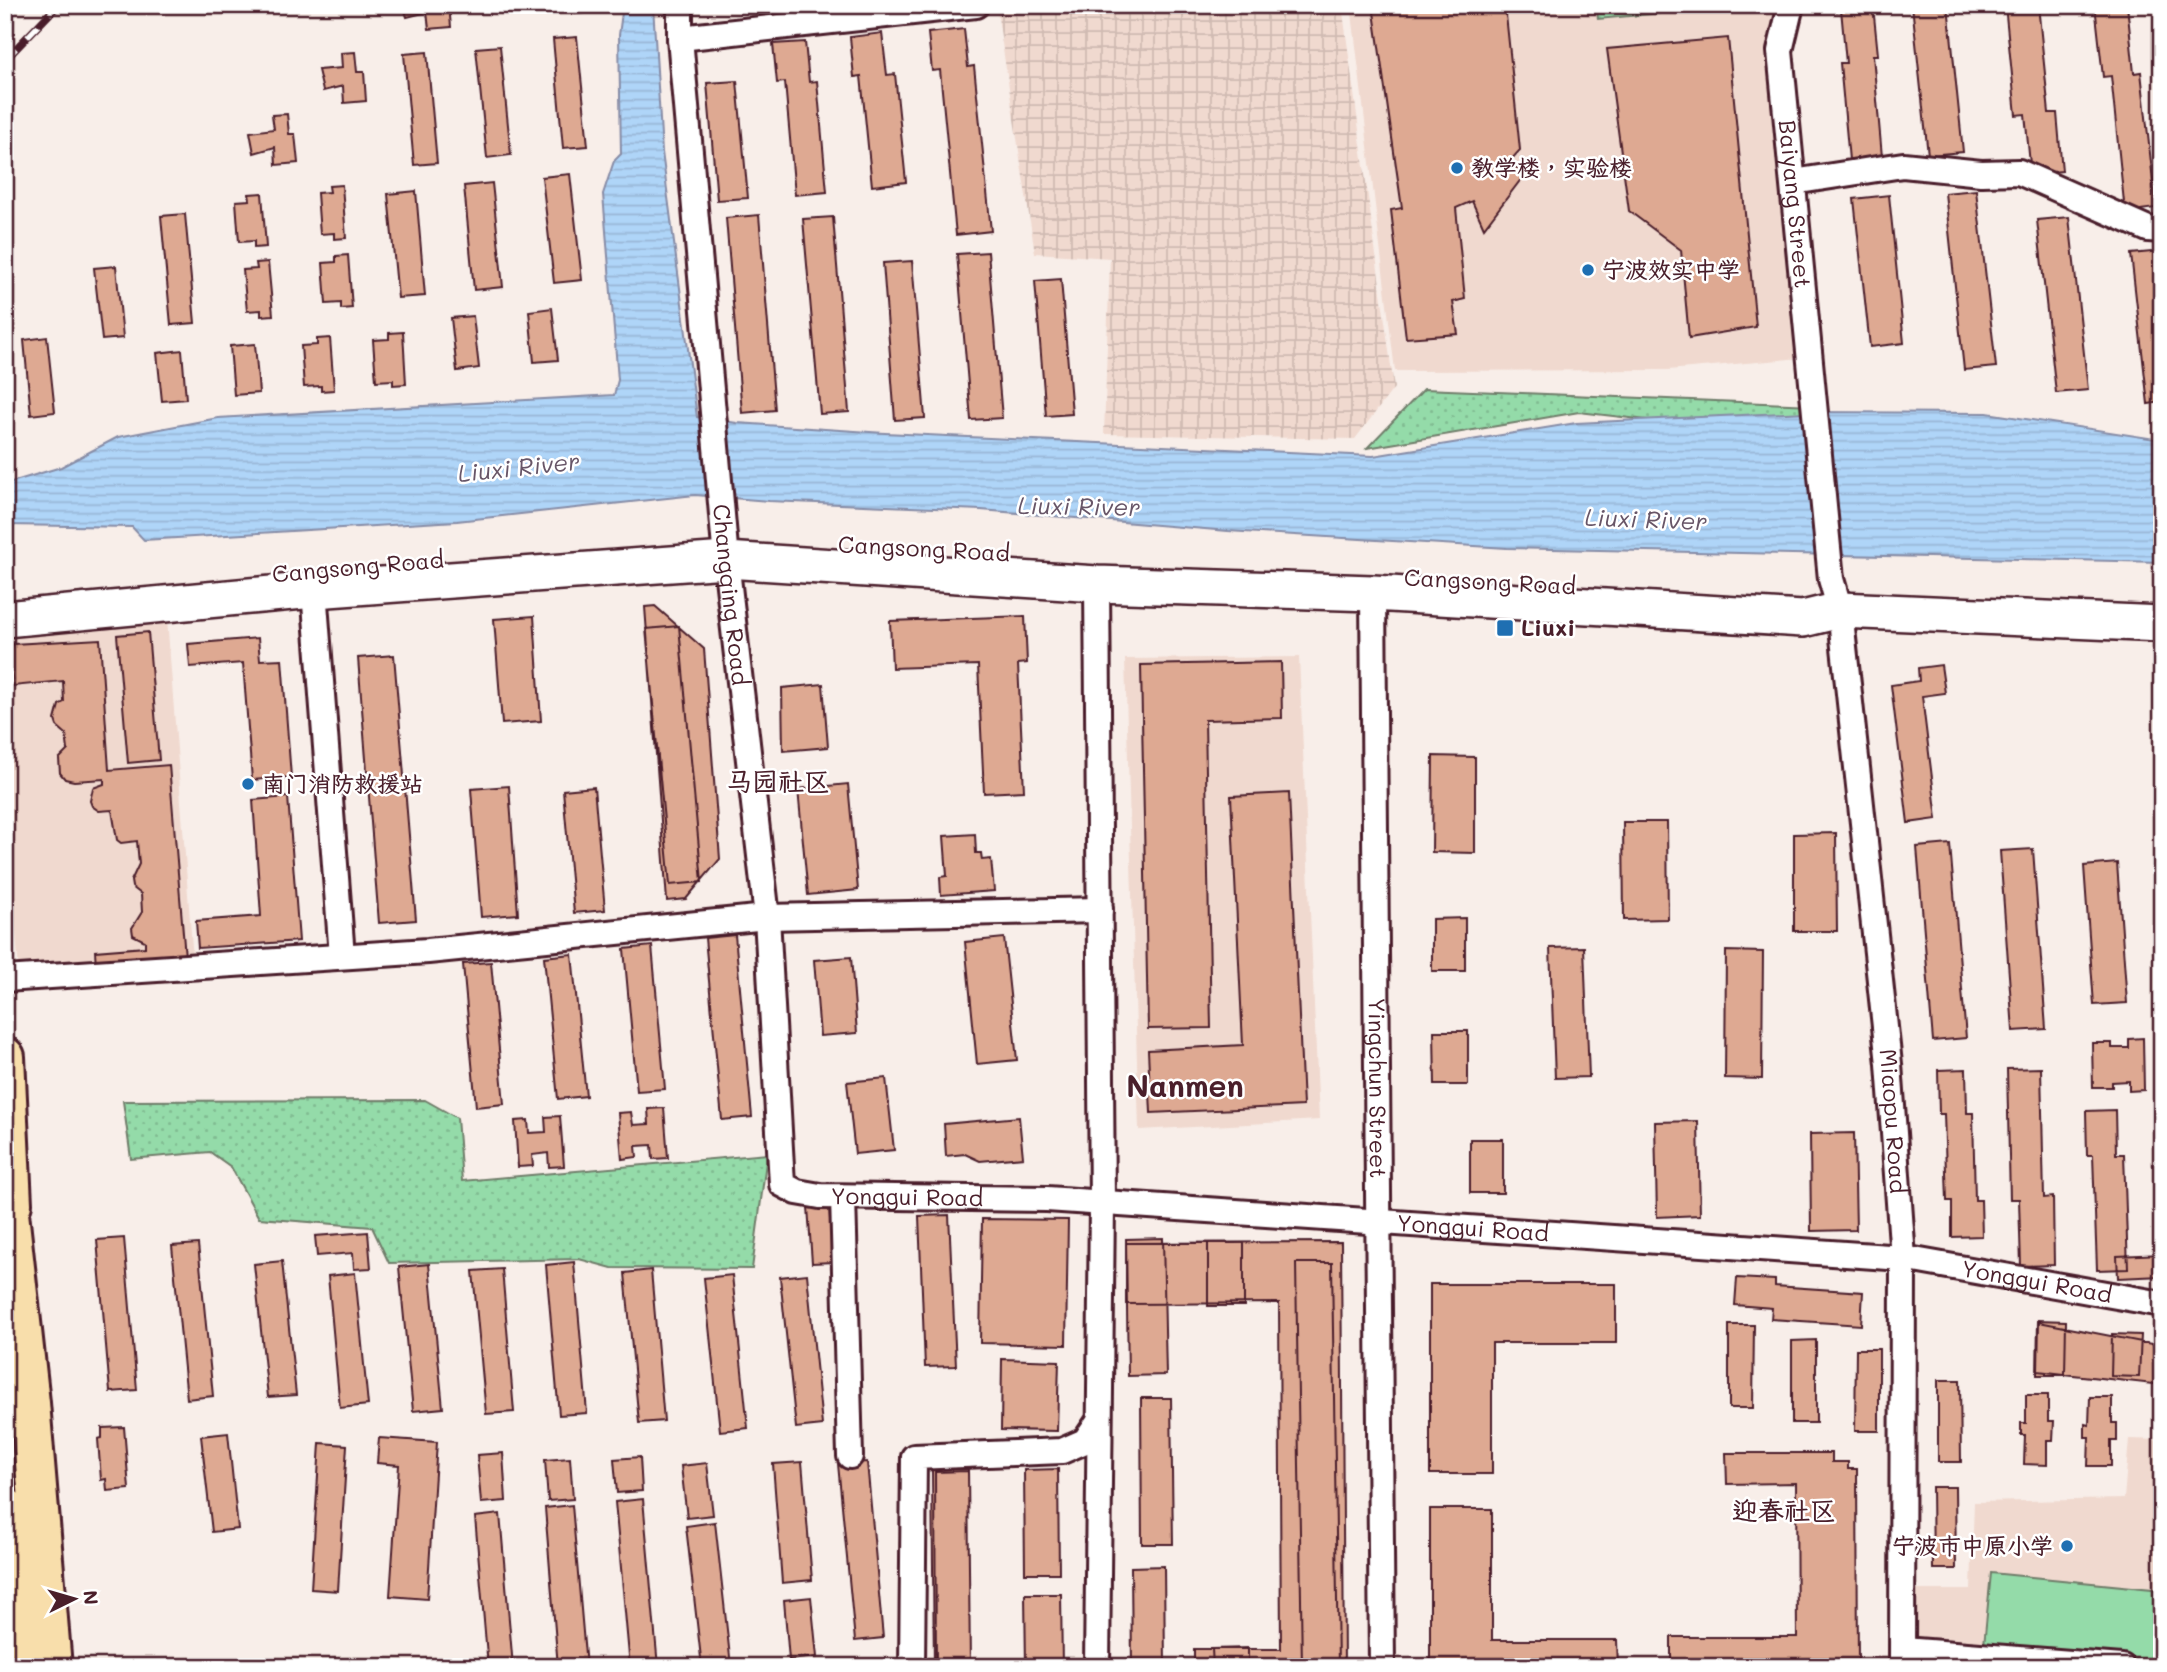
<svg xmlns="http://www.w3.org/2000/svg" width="2167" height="1672" font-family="Mali,'LXGW WenKai TC',sans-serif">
<defs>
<pattern id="industrial-grid" width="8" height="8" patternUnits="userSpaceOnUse" patternTransform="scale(1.75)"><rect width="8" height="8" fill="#f0d9cf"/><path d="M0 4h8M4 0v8" fill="none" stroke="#cfbab2"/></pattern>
<pattern id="park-dots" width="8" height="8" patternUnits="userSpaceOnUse" patternTransform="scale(1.75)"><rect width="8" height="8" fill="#94dba9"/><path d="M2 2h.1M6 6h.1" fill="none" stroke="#81bc92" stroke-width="1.8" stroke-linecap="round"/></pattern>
<pattern id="water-rules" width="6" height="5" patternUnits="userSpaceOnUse" patternTransform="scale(1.75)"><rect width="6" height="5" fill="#afd5f8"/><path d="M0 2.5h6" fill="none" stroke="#98b6d5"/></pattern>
</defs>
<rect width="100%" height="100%" fill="#f8eee9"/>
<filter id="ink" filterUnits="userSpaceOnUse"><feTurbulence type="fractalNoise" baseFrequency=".0143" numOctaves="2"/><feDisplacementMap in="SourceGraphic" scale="14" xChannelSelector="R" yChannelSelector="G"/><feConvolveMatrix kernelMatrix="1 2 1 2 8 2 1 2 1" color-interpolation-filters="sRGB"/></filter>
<g filter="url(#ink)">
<!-- built -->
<path fill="#f0d9cf" d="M1351 5H1779L1770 40 1787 182 1801 358 1668 370 1395 371Z
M167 618 193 960 19 973 5 784V630Z
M1299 657 1319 1120 1139 1130 1125 659Z
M2129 1439 2162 1440V1667L1902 1665 1904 1590H1971L1974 1502 2124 1499Z"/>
<!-- industrial -->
<path fill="url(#industrial-grid)" d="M996 5H1342L1394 388 1355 439 1104 434 1110 258 1035 253Z"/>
<!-- park -->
<path fill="url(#park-dots)" stroke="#6f7d6a" stroke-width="2" d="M1596 5H1749L1598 19Z
M1424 389 1814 405 1818 440 1579 412 1367 448Z
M425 1100 457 1118 462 1181 767 1154 752 1269 612 1268 579 1259 389 1263 372 1227 259 1218 231 1167 210 1152 131 1159 123 1101Z"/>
<!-- pitch -->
<path fill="#94dba9" stroke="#6f7d6a" stroke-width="2" d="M1991 1573 2162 1590V1661L1984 1645Z"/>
<!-- water -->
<path fill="url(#water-rules)" stroke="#878ca6" stroke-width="2" d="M623 5H653L662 152 697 417 737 423 885 433 1373 456 1576 423 1806 412 1987 413 2162 440V562L1507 548 1228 531 981 510 769 501 695 495 457 521 144 540 132 527 8 525 5 484 61 467 118 437 218 418 614 395 618 380 603 194 614 161 621 154 619 35Z"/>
<!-- building -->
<path fill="#dea992" stroke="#4a1f2b" stroke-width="2" d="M403 5H449L451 27 429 29 427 12 407 17Z
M573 5H595L596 12 574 14Z
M1373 5H1505L1520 150 1509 162 1525 174 1484 228 1472 201 1456 208 1465 299 1453 302 1458 334 1406 338 1391 210 1402 208Z
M1843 5H1878L1838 11Z
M1912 5H1948L1963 152 1928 155Z
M2005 5H2038L2049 113H2057L2062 171 2031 174 2025 114 2016 115Z
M2095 5H2127L2134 73 2141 72 2156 208 2125 212 2111 76 2103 77Z
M1873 6 1878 55H1873L1882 157 1849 160 1840 63H1846L1841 9Z
M964 29 968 67 974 66 991 231 956 235 940 70 932 71 928 33Z
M882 33 887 75 895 74 906 182 872 186 861 76 854 77 850 37Z
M577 37 588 146 563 148 553 39Z
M1728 38 1756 327 1689 338 1681 250 1629 211 1607 49Z
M805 42 809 82 817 81 827 192 795 195 785 82 777 83 773 44Z
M500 46 511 155 487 158 476 48Z
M355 52 357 72H364L366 101 344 103 343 86 323 91 318 70 342 68 341 53Z
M427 52 437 163 414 165 404 54Z
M737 81 748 198 717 200 707 83Z
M287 114 289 134H295L298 163 276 165 275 147 254 153 250 132 274 129 272 115Z
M570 174 582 280 554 283 542 177Z
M492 183 503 287 474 290 464 186Z
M342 185 346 238 334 239V233L320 234 317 193 330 192 329 186Z
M1976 190 1996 367 1964 370 1945 193Z
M416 191 425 296 398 298 388 194Z
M262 193 266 247 254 248V241L239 242 236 201 250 200 249 194Z
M1889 195 1904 343 1870 347 1854 199Z
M185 214 195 323 171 325 161 216Z
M759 215 775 410 742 413 726 218Z
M833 217 849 412 820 414 803 219Z
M2069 217 2088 390 2056 393 2037 220Z
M2162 251V402L2148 404 2131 254Z
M988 252 1002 418 971 420 957 254Z
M348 255 352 308 341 309V303L326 304 323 263 336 262V256Z
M912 261 925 418 895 420 883 263Z
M268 262 273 315 261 316V310L247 311 243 270 257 269 256 263Z
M116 266 123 338 102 340 94 268Z
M1061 279 1072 414 1046 416 1035 281Z
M552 308 558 360 534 362 529 311Z
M473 316 479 368 457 371 451 318Z
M403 332 406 384 393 385V380L376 381 373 340 389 339V333Z
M47 337 55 412 31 415 24 340Z
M330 338 334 390 321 391V386L304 387 301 346 317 345V339Z
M255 344 259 393 234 395 230 346Z
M182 350 186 399 162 401 157 353Z
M655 606 704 649 720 859 686 899 667 901 645 607Z
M534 616 541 721 502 724 494 619Z
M1025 616 1027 663 1018 664 1024 791 984 793 978 665 892 668 890 621Z
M679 626 702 882 670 885 646 629Z
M148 632 159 760 128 763 117 635Z
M258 638 260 660 282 659 291 777 252 780 243 663 190 667 188 644Z
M100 639 109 770 169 765 185 957 96 965 95 951 145 947V941L133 935 132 928 142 912 141 894 132 887 131 881 139 864 137 841 121 843 117 840 112 810 99 811 92 806 90 801 93 788 104 784V779L74 781 65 779 60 773 59 759 68 750 66 734 57 726 55 720 59 705 64 702 63 681 13 686 10 656 13 644Z
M394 655 416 920 379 923 358 658Z
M1281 662 1282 718 1205 720 1211 1028 1148 1029 1141 665Z
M1941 665 1945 693 1922 696 1937 819 1908 823 1891 685 1919 681 1918 668Z
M823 684 828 747 783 751 782 688Z
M1433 756 1475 757V853L1432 852Z
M848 784 858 890 808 895 798 789Z
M509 786 518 914 481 917 471 789Z
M594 787 605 910 574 913 563 790Z
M1289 793 1303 1106 1151 1113 1148 1050 1243 1045 1231 796Z
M288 797 299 941 198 948 196 921 261 916 253 800Z
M1623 822H1667L1668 919 1624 920Z
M1836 833 1837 931H1794V834Z
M975 834 976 853H981L982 860 991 859 994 891 941 895 940 877 947 876 944 836Z
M1950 844 1966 1038 1933 1041 1917 847Z
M2033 849 2046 1029 2013 1031 2000 851Z
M2117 863 2127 1003 2094 1005 2084 866Z
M1465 918V971H1432V919Z
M735 935 752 1117 722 1120 705 938Z
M1004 938 1017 1060 977 1064 965 942Z
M652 946 665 1089 637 1091 624 949Z
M1584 947 1589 1077 1555 1078 1550 948Z
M1726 951 1763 952 1762 1079 1725 1078Z
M572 954 586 1096 558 1099 544 957Z
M851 957 857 1033 820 1036 814 960Z
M491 962 504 1104 476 1107 463 964Z
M1434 1031H1468V1085H1435Z
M2143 1038 2144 1090 2129 1091V1081L2112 1082V1087H2093L2092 1043H2112V1048H2129V1039Z
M2041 1068 2044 1198 2053 1197 2054 1265 2021 1266 2019 1199H2010L2007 1069Z
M1966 1069 1967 1113H1973L1975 1200H1981L1982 1236 1952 1237V1201H1947L1944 1114H1939L1938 1070Z
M886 1078 894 1150 855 1154 847 1082Z
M664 1108 668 1158 653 1159 652 1145 636 1146 637 1157 622 1159 618 1113 631 1112 633 1125 649 1124 648 1109Z
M2115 1110 2116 1154H2124L2128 1269 2097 1270 2093 1155H2087L2086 1111Z
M560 1116 564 1166 549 1167 548 1153 532 1155 533 1166 518 1167 515 1121 528 1120 529 1133 546 1132 545 1117Z
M1019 1117 1023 1157 980 1161 965 1154 946 1156 944 1124Z
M1698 1121 1700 1215 1657 1217 1655 1122Z
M1854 1133 1856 1230 1811 1231 1810 1134Z
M1470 1139H1503V1193H1470Z
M829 1205 833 1262 812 1263 808 1207Z
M949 1215 956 1366 925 1367 919 1216Z
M982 1219 1068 1220 1066 1345 980 1343Z
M368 1232 371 1268 354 1269 353 1253 317 1256 315 1236Z
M124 1238 137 1390 110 1392 97 1240Z
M1163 1238 1166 1375 1128 1376 1126 1239Z
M1341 1242 1344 1667H1194V1649H1281L1279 1303 1126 1304V1243Z
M1208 1243H1244V1306H1208Z
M198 1244 213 1396 187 1399 172 1246Z
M2162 1254V1276L2118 1278 2117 1256Z
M282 1261 296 1395 268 1397 254 1264Z
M574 1262 587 1413 559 1415 546 1265Z
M1296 1263H1332L1338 1667H1302Z
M429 1264 443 1408 413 1411 399 1267Z
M502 1269 514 1412 486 1414 473 1271Z
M651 1270 664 1421 639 1423 625 1273Z
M355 1273 368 1405 340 1408 328 1276Z
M807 1274 822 1425 796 1428 780 1277Z
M732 1275 748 1428 720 1431 704 1278Z
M1737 1278 1775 1280V1286L1863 1292 1861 1325 1771 1319 1772 1308 1735 1305Z
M1430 1284H1616V1343H1492V1474H1430Z
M2038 1320 2066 1321 2065 1375H2037Z
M2039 1322 2162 1346V1385L2038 1371Z
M1729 1325H1754L1753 1408H1729Z
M2112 1334 2141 1335 2139 1377 2111 1376Z
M1816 1340V1423H1792V1341Z
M1856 1349H1879V1431H1855Z
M1002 1359 1059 1361 1057 1431 1001 1430Z
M1938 1380H1960L1961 1462H1938Z
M2026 1395H2048V1421H2054L2053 1440H2047V1465L2024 1464 2025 1435H2021V1423H2026Z
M2090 1397H2112V1423H2117V1441H2111V1466H2088L2089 1437H2085V1424L2089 1425Z
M1141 1398H1171L1173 1544H1142Z
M124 1427 129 1489 107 1491 106 1479 101 1480 98 1439 102 1438V1428Z
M228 1433 238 1529 212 1532 201 1436Z
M379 1438 437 1442 427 1599 390 1596 399 1465 377 1463Z
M320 1443 347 1445 338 1591 311 1589Z
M503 1453 506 1501 481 1503 477 1455Z
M1726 1453H1832V1462H1848V1469H1857L1858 1667H1671V1637H1797L1796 1483 1727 1484Z
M640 1457 642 1491 617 1493 614 1459Z
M570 1458 573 1499 548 1501 545 1460Z
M802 1462 812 1580 782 1583 773 1464Z
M867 1462 883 1638 855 1641 838 1464Z
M707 1463 713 1515 687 1518 681 1466Z
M932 1469H968L970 1667H934Z
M1058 1469 1059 1573H1025L1024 1470Z
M968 1471 970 1667H936L935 1472Z
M1932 1487H1955L1956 1569H1933Z
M643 1499 658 1667H630L615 1502Z
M572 1505 586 1667H558L545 1508Z
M1430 1509H1492V1640H1617L1618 1667H1430Z
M500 1514 513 1667H488L475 1517Z
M715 1522 731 1666 702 1667 686 1526Z
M1164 1566 1165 1667H1132L1131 1567Z
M1025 1594H1061L1062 1667H1026Z
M811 1597 817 1657 789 1660 784 1600Z
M1248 1648V1667H1213L1212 1649Z"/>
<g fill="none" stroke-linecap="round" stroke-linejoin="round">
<defs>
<g id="street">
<path id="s1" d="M680 5V38L726 560 767 917 782 1184 797 1192 820 1196 1047 1199 1903 1258 2162 1304"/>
<path id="s2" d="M1791 5 1780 51 1831 579 1840 610 1889 1064 1903 1258 1902 1667"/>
<path d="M680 38 976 5"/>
<path d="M1793 182 1903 165 1981 173 2019 172 2148 229 2162 230"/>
<path d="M314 590 342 956"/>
<path id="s3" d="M1373 593 1382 1667"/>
<path d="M5 979 428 951 767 917 1100 910"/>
<path d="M843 1197 850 1456"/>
<path d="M1903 1650 2122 1667"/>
<path d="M912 1667 914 1457 1062 1451 1085 1441 1098 1422"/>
<path d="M1097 1667 1102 1204 1097 584"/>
</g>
<path id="secondary" d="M5 619 314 590 726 560 1097 584 1373 593 1803 619 1840 610 2162 624
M5 1391 30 1403 5 1413"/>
<path id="primary" d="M5 1057 12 1204
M5 1177 30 1403 52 1667
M5 1507 21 1667"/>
</defs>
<!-- street casing -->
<use href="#street" stroke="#4a1f2b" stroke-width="30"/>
<!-- secondary casing -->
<use href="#secondary" stroke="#4a1f2b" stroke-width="40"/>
<!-- primary casing -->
<use href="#primary" stroke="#4a1f2b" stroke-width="44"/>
<!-- street -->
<use href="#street" stroke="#fff" stroke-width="24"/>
<!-- secondary -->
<use href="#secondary" stroke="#fff" stroke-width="35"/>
<!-- primary -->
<use href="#primary" stroke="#f8deab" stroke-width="38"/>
<defs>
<path id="rail" d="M5 9 9 5
M5 60 58 5"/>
</defs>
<!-- rail casing -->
<use href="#rail" stroke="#4a1f2b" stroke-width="8"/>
<!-- rail -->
<use href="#rail" stroke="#fff" stroke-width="5" stroke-dasharray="16" stroke-linecap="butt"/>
</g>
</g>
<!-- markers -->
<g fill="#1f6fb2" stroke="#fff" stroke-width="2.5">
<circle cx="1457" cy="168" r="7"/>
<circle cx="1588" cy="270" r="7"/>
<rect x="1496" y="619" width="18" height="18" rx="3.5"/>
<circle cx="248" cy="784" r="7"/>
<circle cx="2067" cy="1546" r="7"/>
</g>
<g text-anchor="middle" stroke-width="5" stroke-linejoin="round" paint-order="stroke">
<!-- poi labels -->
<g font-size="23" font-weight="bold" fill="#4a1f2b" stroke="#fff" text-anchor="start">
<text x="1471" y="176">教学楼，实验楼</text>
<text x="1602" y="278">宁波效实中学</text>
<text x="1521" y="636">Liuxi</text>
<text x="262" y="792">南门消防救援站</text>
<text x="2053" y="1554" text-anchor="end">宁波市中原小学</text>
</g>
<!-- street labels -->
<g font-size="23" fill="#4a1f2b" stroke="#fff">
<text dy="8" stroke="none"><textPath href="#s2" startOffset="201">Baiyang Street</textPath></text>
<text transform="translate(924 549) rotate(3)" y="8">Cangsong Road</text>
<text transform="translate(358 567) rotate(-5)" y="8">Cangsong Road</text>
<text transform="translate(1490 582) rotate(3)" y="8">Cangsong Road</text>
<text dy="8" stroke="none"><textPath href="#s1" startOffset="592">Changqing Road</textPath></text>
<text dy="8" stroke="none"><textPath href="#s3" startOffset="495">Yingchun Street</textPath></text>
<text dy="8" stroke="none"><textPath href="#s2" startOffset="1124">Miaopu Road</textPath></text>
<text dy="8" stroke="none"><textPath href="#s1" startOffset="1311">Yonggui Road</textPath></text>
<text dy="8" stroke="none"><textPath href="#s1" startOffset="1878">Yonggui Road</textPath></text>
<text dy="8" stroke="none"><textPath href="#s1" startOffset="2445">Yonggui Road</textPath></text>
</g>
<!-- water labels -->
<g font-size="24" font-style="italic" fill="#685668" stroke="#fff">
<text transform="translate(519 468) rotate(-6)" y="8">Liuxi River</text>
<text transform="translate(1079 507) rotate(1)" y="8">Liuxi River</text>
<text transform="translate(1646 520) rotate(2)" y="8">Liuxi River</text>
</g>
<!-- quarter labels -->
<g font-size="26" font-weight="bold" fill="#4a1f2b" stroke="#fff">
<text x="778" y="791">马园社区</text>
<text x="1784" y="1520">迎春社区</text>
</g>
<!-- district labels -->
<g font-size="30" font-weight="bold" fill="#4a1f2b" stroke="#fff">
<text x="1185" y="1097">Nanmen</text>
</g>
</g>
<!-- margin -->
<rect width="2167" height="1672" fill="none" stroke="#fff" stroke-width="28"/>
<rect x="14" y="14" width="2139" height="1644" fill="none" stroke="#4a1f2b" stroke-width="2.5" filter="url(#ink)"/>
<!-- north arrow -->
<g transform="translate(74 1599) rotate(85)" stroke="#ffffff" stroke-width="5" paint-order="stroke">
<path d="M0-5L12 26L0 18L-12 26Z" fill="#4a1f2b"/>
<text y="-10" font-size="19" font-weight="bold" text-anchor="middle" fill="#4a1f2b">N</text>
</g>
</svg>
